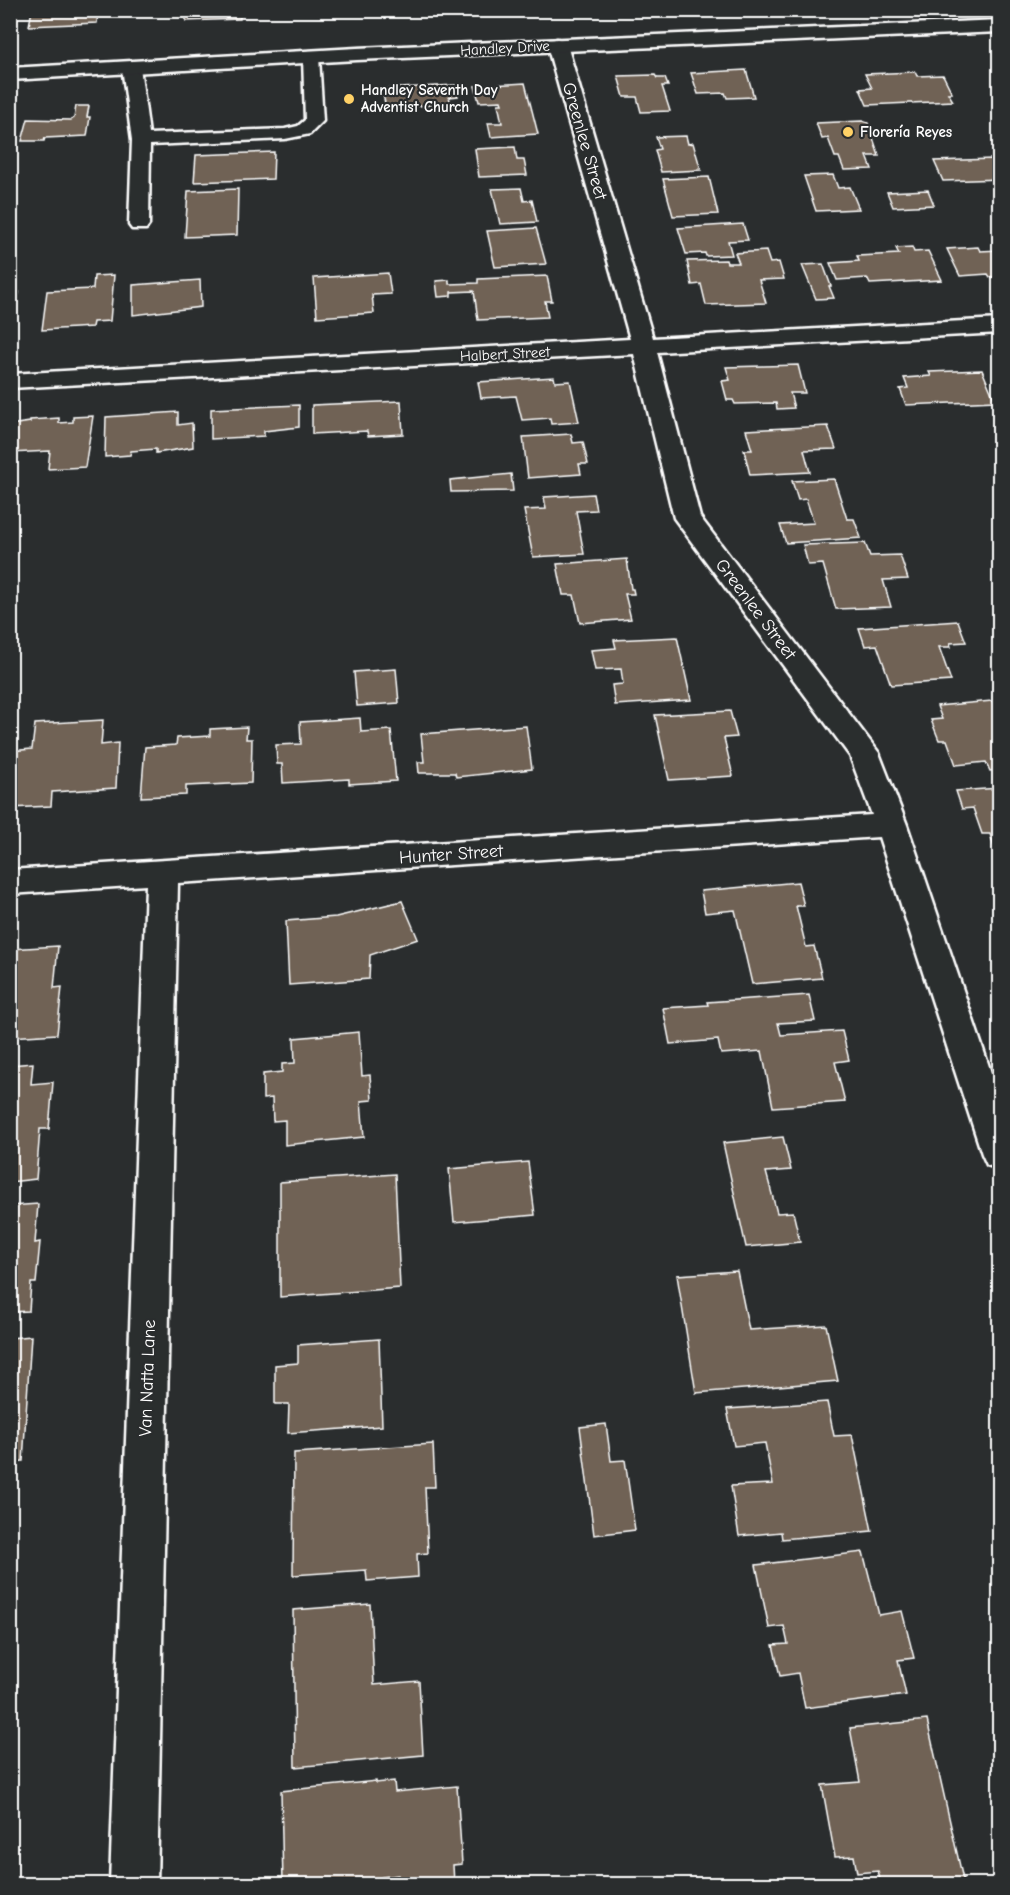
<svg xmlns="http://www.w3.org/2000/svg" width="1010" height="1895" font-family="'Comic Neue',sans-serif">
<rect width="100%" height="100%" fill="#2a2d2e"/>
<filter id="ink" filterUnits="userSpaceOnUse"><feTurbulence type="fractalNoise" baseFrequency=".0167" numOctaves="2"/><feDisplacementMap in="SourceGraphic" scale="12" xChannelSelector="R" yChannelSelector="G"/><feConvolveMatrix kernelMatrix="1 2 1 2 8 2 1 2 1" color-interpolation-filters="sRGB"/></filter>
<g filter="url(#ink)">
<!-- building -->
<path fill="#6f6255" stroke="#fff" stroke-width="1.5" d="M32 10H98L97 23 29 26Z
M186 10H240V19L186 21Z
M746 70 754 97 727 98 725 93 698 94 691 73Z
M915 72 917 76 943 75 952 93H948L953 101 867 105 860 89 872 88 865 74Z
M655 75 657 78H665L668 86H662L670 111 641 112 637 97H624L618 76Z
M525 83 538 134 491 137 488 123H502L498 104H502L501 101 479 102 475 86Z
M455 85 458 96 449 97 451 104 386 108 382 89Z
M76 106H89L87 117H90L87 136 45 138 44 141H22L28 119 71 120 74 118Z
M862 121 868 123 879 156H867L872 169 844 170 839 157H835L828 138 822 139 816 123Z
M686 136 688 144 693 143 701 170 661 172 655 150 660 149 656 137Z
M515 147 517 160H524L527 175 479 177 475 149Z
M274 152 273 179 194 182 196 155Z
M993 159 1000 173V179L943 181 934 161Z
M833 175 838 188 850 187 859 209 816 211 804 176Z
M709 177 718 214 673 216 663 179Z
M521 188 524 201 532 200 537 222 500 224 492 189Z
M238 189 237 235 185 237 188 191Z
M928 190 934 205 893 207 887 192Z
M743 224 748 240 728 241 732 255 706 256 705 253 686 254 678 228Z
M536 228 546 264 495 267 487 231Z
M912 247 914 252 928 251 942 280 870 284 867 278 837 280 830 263 859 261 857 256 899 254 896 248Z
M978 247 980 251 1000 250V277H990L988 274 960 276 947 249Z
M766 251 770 263 779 262 784 279 759 280 766 303 706 305 701 284 692 285 687 261 726 260 727 263H739L735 253Z
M823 264 831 286H829L834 298 816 299 802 265Z
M388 273 391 294 372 295 374 313 317 317 314 278Z
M114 275 110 321 93 322 92 327 42 330 47 291 93 289 94 276Z
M547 276 552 301H545L548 317 478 320 474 291 451 292V296L438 297 436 281 449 280V284L478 283V279Z
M200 280 201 307 133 315V285Z
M19 292 11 334H10V293Z
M798 365 805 393H790L794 408 777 409 776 403 735 404 733 400H727L722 381 730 380 726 367Z
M982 370 995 401 906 405 900 389 908 388 904 378 931 376 929 372Z
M554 377 555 382 570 381 579 422 551 424 550 418 522 420 516 396 481 398 478 382Z
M401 401 403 434 368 436 367 431 312 434V405Z
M299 405V427L264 431V436L211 439V409Z
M178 412V425L192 423 193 447 156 453V449L131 451 130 455 105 457 106 417Z
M93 416 85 467 48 469 50 451 10 453V425L30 422V420L59 418V423L73 422V417Z
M828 426 836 449 804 450 810 472 750 475 744 450H752L746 430Z
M571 434 573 443 583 442 588 464H579L581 474 528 478 523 437Z
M511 474 513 491 451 492 450 480Z
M834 479 847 519H854L861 538 786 543 780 525 814 523 806 499 798 500 792 481Z
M593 494 596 510 576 511 584 554 533 557 524 510 546 509 544 497Z
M865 543 870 556 900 555 908 579 883 580 891 607 836 609 823 564 808 565 803 545Z
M627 559 631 589H633L634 594H625L631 619 580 623 574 595H563L557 564Z
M958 621 966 642 950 643 951 647H939L951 681 891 685 877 645 865 646 859 628Z
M677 637 691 700 615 705 612 685 623 684 621 669 595 670 591 650 616 648 614 640Z
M396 669 399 703 357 706 354 672Z
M992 701 1000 719V770L990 771 986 762 956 765 947 740H939L931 720 942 719 937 706Z
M730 711 737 737 724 738 733 776 669 780 655 715Z
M360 718 361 732 391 730 396 781 349 784V779L283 783 282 764H277L276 745 301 744 300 722Z
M103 720 101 745 118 743 116 788 52 792 51 806 10 808V751L32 749 35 724Z
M526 726 532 769 456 777 455 773H419L418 762H424L421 734Z
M247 727 246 739H252L251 783 186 786V795L141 797 145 747 176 745 177 738 210 736V729Z
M1000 788V854H996L990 834H982L973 808 962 809 956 791Z
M798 882 804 906H796L806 947 814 946 822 978 752 984 735 910 705 913 701 891Z
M402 901 418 939 370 955 369 979 289 985 286 921 336 917Z
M58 946 54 988 62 987 57 1034 10 1037V949Z
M809 995 815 1021 778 1023 781 1035 842 1031 849 1060 835 1062 845 1102 773 1107 762 1051 721 1054 718 1040 670 1044 663 1008 708 1005 707 1002Z
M359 1032 362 1076 370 1075 372 1100 361 1101 364 1137 285 1145V1120L273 1121 272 1098 263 1099V1074L282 1072V1064L295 1063 294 1038Z
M33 1063 31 1084 53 1082 49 1129H40L36 1179 10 1182V1065Z
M783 1137 791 1170 766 1172 777 1213 793 1212 800 1242 746 1247 723 1143Z
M528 1162 535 1215 454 1222 449 1169Z
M395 1174 400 1288 280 1297V1182Z
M38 1204 35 1243 40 1242 36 1283H31L29 1311 10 1312V1206Z
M737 1271 749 1330 826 1325 838 1381 696 1393 677 1275Z
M31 1336 23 1461 10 1462V1338Z
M379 1339 382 1426 288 1433 289 1404H275V1365L298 1363V1345Z
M827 1402 834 1436 852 1435 872 1531 782 1539 781 1532 739 1536 731 1486 773 1484 765 1443 734 1446 727 1409Z
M606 1424 611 1461 625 1460 635 1530 594 1535 580 1427Z
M433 1444 435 1487H425L428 1553 417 1554 418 1577 367 1581 366 1570 293 1575 294 1453Z
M10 1543H14L10 1602Z
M863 1552 879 1615 902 1611 914 1658 898 1660 906 1695 805 1708 798 1673 780 1676 773 1645 788 1644 784 1626 769 1628 756 1565Z
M370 1604 374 1685 419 1681 423 1755 295 1767 293 1610Z
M927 1720 964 1884H881L878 1871 857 1873 854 1856 835 1857 822 1785 860 1782 850 1728Z
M376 1781V1783L394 1781 395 1792 457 1786 462 1864 453 1865 454 1884H399L398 1875 382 1877V1884H283L281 1791Z"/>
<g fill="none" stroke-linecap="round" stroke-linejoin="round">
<defs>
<path id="lane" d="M311 52 317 53 319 57 323 121 310 134 285 139 150 145 149 225 146 229H132L129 225 132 140 122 67 125 63H137L140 67 149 134 285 129 298 126 305 120 303 57 305 53Z"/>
<path id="street" d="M557 39 564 41 567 45 653 338 1000 319V333L657 352 700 517 879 753 907 825 1000 1099V1169L987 1165 982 1154 879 837 178 883 157 1884H110L146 885 10 894V870L872 815 850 756 674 518 634 354 10 388V374L630 339 547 45 550 41Z"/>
<path id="secondary" d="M1000 20V32L357 60 10 80V68L357 48Z"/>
</defs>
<!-- lane casing -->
<use href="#lane" stroke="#fff" stroke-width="5"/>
<!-- street casing -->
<use href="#street" stroke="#fff" stroke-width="5"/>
<!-- secondary casing -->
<use href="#secondary" stroke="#fff" stroke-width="5"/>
<!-- lane -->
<use href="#lane" fill="#2a2d2e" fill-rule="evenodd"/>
<!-- street -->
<use href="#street" fill="#2a2d2e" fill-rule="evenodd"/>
<!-- secondary -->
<use href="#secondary" fill="#2a2d2e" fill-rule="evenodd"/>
</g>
</g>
<!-- markers -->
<g fill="#ffd166" stroke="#2a2d2e" stroke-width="2">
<circle cx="349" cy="99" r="6"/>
<circle cx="848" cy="132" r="6"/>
</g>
<g text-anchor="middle" stroke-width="4.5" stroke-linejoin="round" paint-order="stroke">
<!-- far-street labels -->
<g font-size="15" fill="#fff" stroke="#2a2d2e">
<text transform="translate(505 48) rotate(-3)" y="5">Handley Drive</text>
<text transform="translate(505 354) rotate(-3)" y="5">Halbert Street</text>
</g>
<!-- far-poi labels -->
<g font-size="15" font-weight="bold" fill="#fff" stroke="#2a2d2e" text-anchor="start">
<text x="361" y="95">Handley Seventh Day<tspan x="361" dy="17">Adventist Church</tspan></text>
<text x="860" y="137">Florería Reyes</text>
</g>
<!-- street labels -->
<g font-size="18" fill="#fff" stroke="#2a2d2e">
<text transform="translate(585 141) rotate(74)" y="6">Greenlee Street</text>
<text transform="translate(756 609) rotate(53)" y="6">Greenlee Street</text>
<text transform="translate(451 854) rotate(-4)" y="6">Hunter Street</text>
<text transform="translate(147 1378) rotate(-88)" y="6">Van Natta Lane</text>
</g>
</g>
<!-- margin -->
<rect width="1010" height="1895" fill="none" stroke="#2a2d2e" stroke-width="36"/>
<rect x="18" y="18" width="974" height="1859" fill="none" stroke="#fff" stroke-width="2" filter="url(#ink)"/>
</svg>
